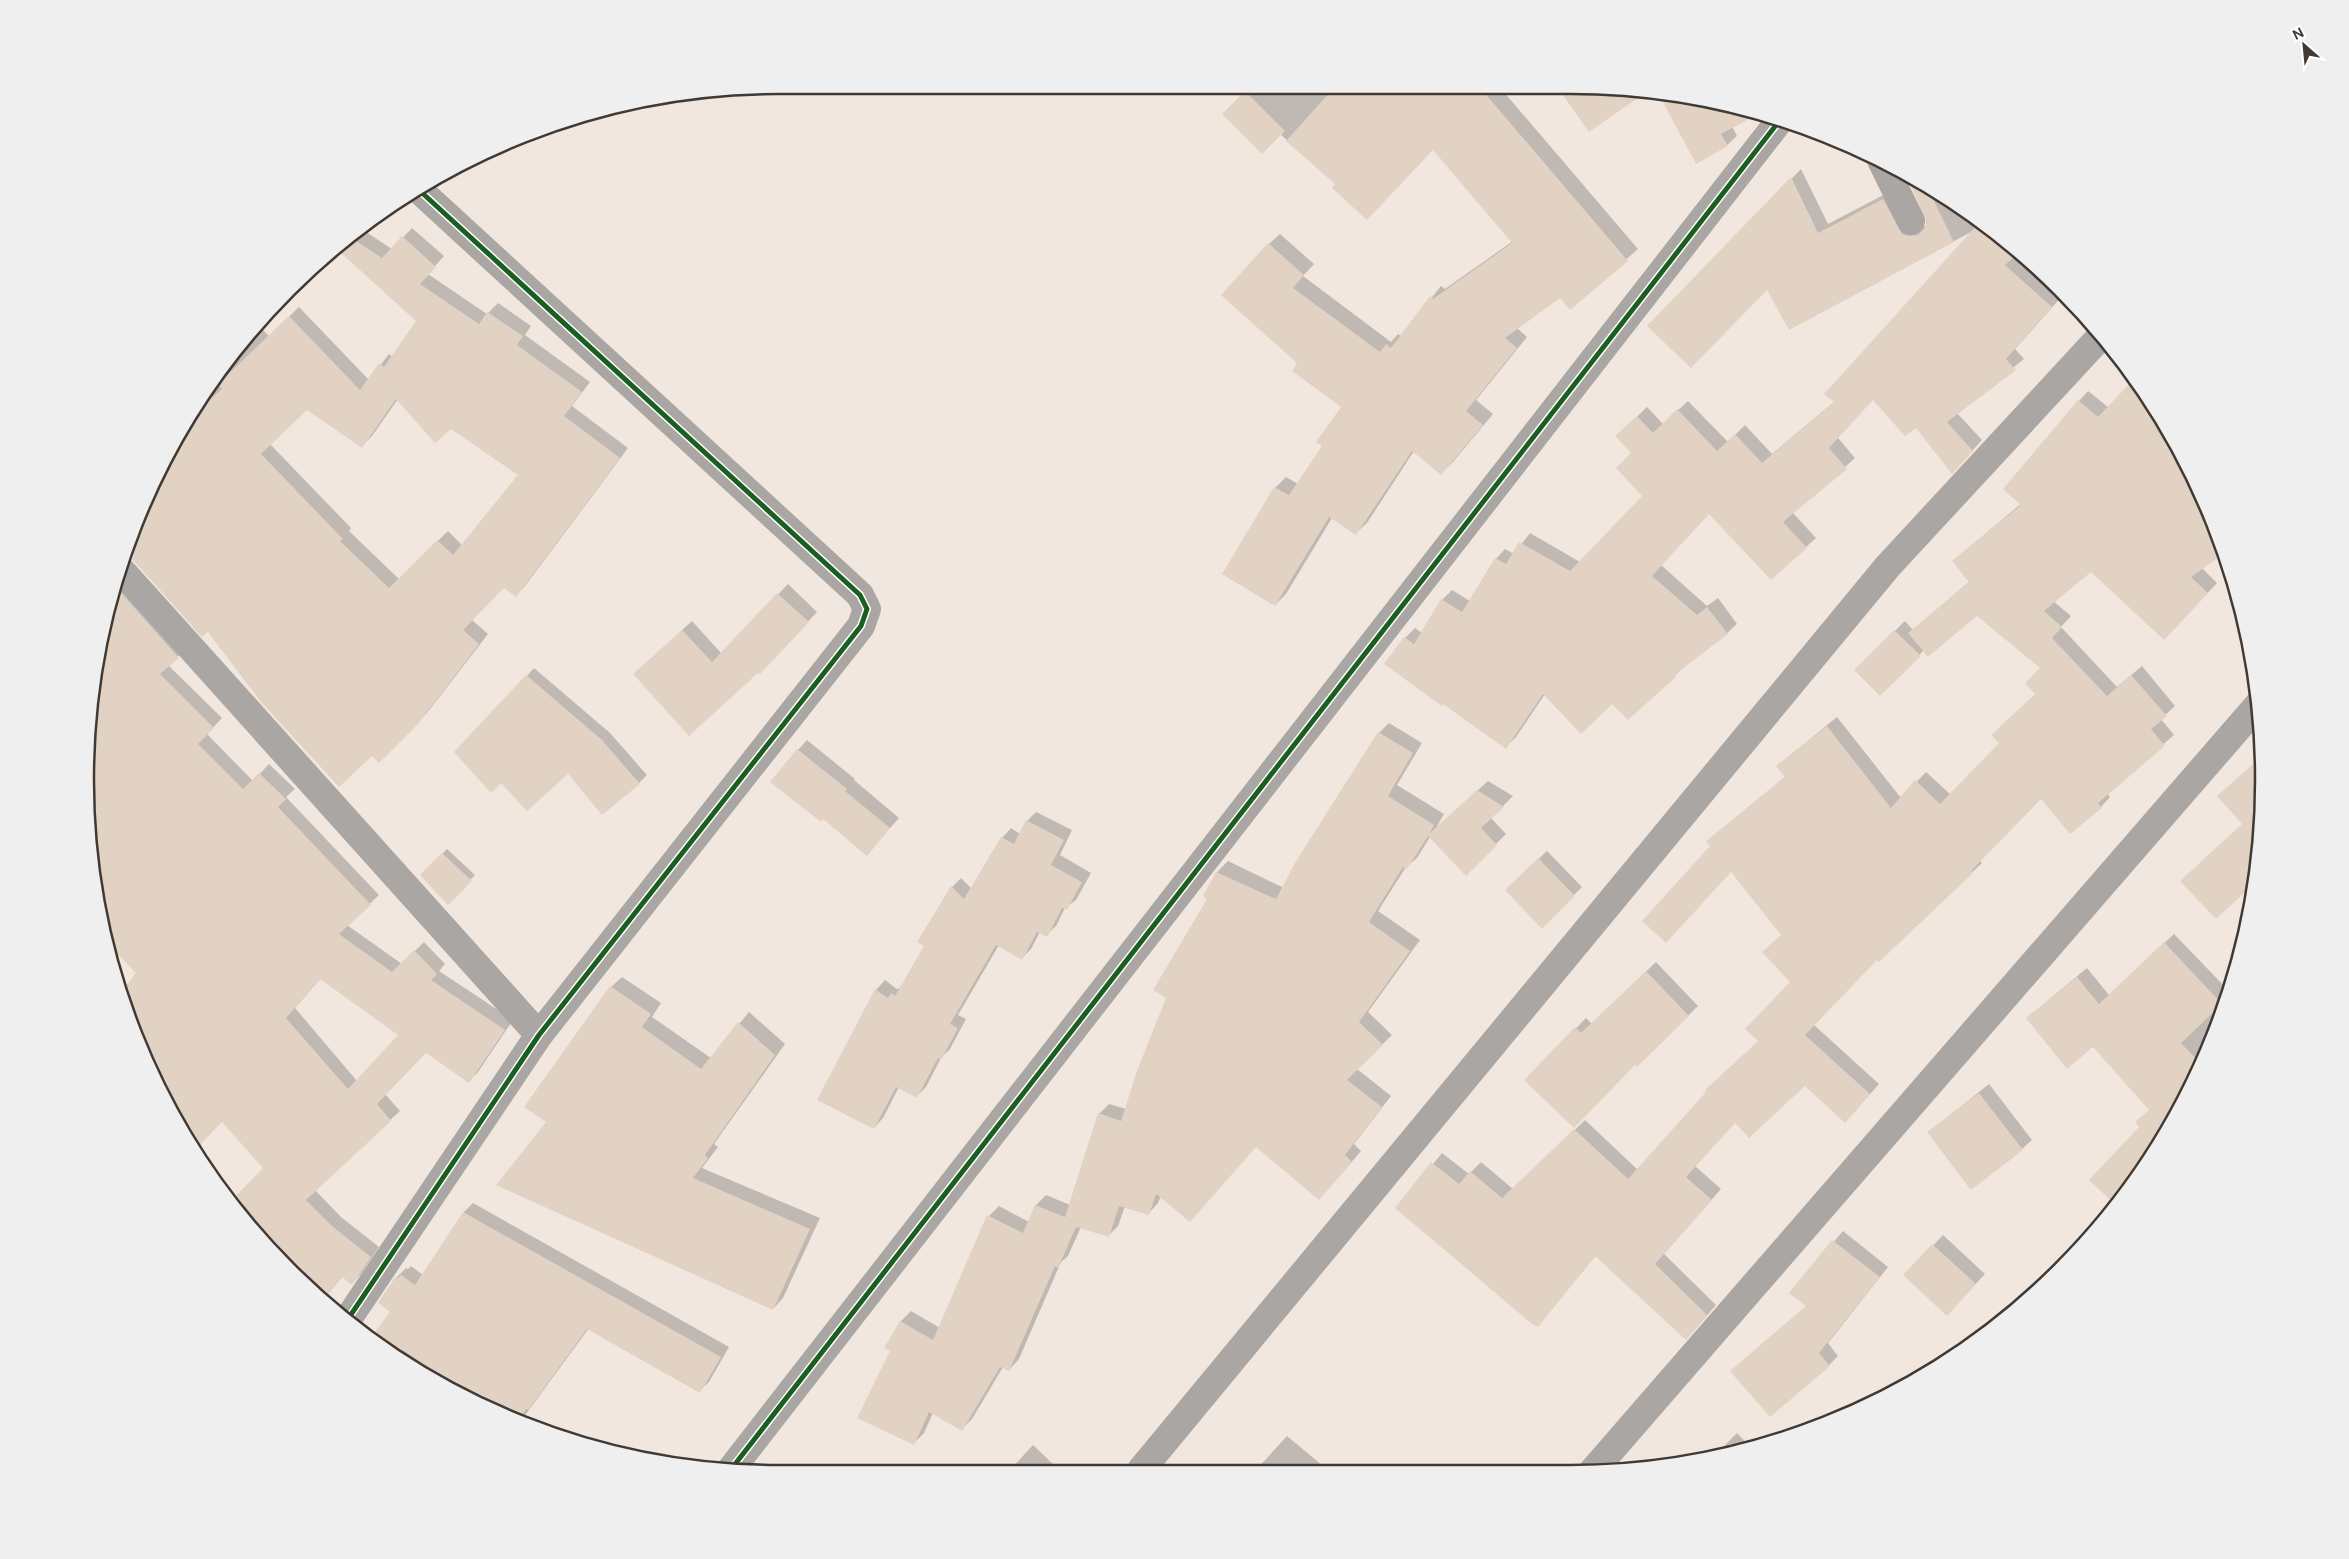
<svg xmlns="http://www.w3.org/2000/svg" width="2349" height="1559" font-family="'DM Sans',sans-serif">
<rect width="100%" height="100%" fill="#f1e7df"/>
<!-- shadow -->
<path fill="#0003" fill-rule="evenodd" d="M1240 91H1503L1638 249 1570 309 1560 297 1517 328 1527 337 1476 400 1493 414 1452 463 1441 473 1414 451 1367 523 1356 533 1332 518 1286 594 1275 605 1223 574 1275 488 1286 477 1298 484 1324 446 1343 407 1299 363 1269 244 1280 234 1314 264 1303 276 1391 342 1398 334 1401 336 1441 286 1445 289 1513 241 1433 148 1337 184 1280 134Z
M1659 91 1750 109 1759 112 1732 126 1737 136 1727 145 1696 162Z
M1801 169 1828 224 1893 190 1920 227 1926 226V214L1909 178 2028 258 2063 295 2015 349 2024 359 1957 413 1982 440 1962 462 1916 426 1873 398 1838 438 1855 458 1793 513 1816 538 1806 547 1710 512 1661 565 1707 606 1718 598 1737 624 1727 633 1685 666 1628 718 1613 702 1545 694 1516 737 1506 747 1386 664 1405 638 1415 628 1422 633 1442 600 1452 590 1470 601 1496 559 1505 549 1514 554 1530 533 1580 562 1644 496 1633 453 1617 436 1647 407 1663 424 1688 401 1728 442 1745 425 1772 454 1835 401 1973 231 1789 329 1767 288 1649 326Z
M412 228 444 256 428 274 487 314 498 303 531 326 525 335 590 382 572 406 628 448 525 586 515 596 504 587 472 620 488 634 427 713 379 761 208 630 128 546 133 531 140 523 136 519 138 514 229 356 258 325 269 336 299 307 369 380 389 354 393 357 418 321 354 240 363 230 392 249ZM398 399 451 427 519 474 462 545 448 531 399 579 349 531 351 528 270 444 307 408 362 446 372 436Z
M2135 380 2193 473 2217 538 2202 568 2217 583 2174 629 2091 570 2053 601 2071 616 2061 627 2117 687 2142 666 2175 706 2161 719 2174 735 2107 793 2110 797 2101 807 2041 797 1979 860 1982 863 1877 959 1814 1025 1879 1084 1855 1111 1805 1084 1735 1122 1695 1166 1721 1189 1664 1254 1716 1305 1696 1328 1686 1338 1596 1255 1547 1315 1397 1208 1442 1153 1469 1174 1481 1162 1513 1189 1585 1120 1638 1170 1759 1041 1792 982 1782 935 1708 841 1786 776 1788 757 1837 717 1901 798 1926 772 1951 795 2001 743 2036 693 2042 668 1977 614 1924 650 1880 695 1855 670 1905 621 1913 630 1970 581 1953 561 2022 503 2079 401 2088 391 2108 407Z
M120 573 187 648 168 665 222 718 207 734 253 781 269 764 295 789 286 797 379 895 347 925 402 964 424 942 445 964 439 971 513 1020 478 1072 469 1081 426 1051 385 1094 400 1111 315 1190 341 1217 379 1247 361 1274 352 1283 343 1276 323 1300 311 1291 230 1204 265 1168 222 1121 193 1150 178 1126 138 1045 121 991 138 973 106 940 98 915 87 734 98 644ZM321 978 400 1035 357 1081 295 1008Z
M788 584 817 612 769 663 758 671 644 665 692 621 722 654Z
M534 668 610 733 647 775 639 783 527 676Z
M1389 723 1422 743 1397 785 1444 814 1436 828 1488 781 1513 796 1491 818 1506 834 1466 874 1430 837 1417 858 1406 867 1378 911 1420 940 1368 1012 1392 1035 1357 1069 1391 1096 1354 1144 1361 1151 1329 1188 1256 1146 1161 1196 1158 1203 1148 1214 1125 1206 1118 1226 1108 1236 1081 1227 1068 1256 1061 1262 1019 1359 1009 1370 1003 1367 972 1419 962 1429 933 1413 924 1433 914 1443 891 1350 886 1347 901 1321 911 1311 940 1328 989 1216 999 1206 1029 1222 1036 1205 1046 1195 1070 1205 1099 1114 1109 1104 1126 1109 1209 898 1204 896 1218 871 1228 861 1284 888 1379 733Z
M807 740 855 779 854 780 899 818 867 854 798 750Z
M2262 756 2258 870 2253 890 2250 886 2244 823Z
M1036 812 1072 830 1060 855 1091 873 1076 900 1065 908 1056 926 1046 935 1040 932 1031 949 1022 958 999 945 958 1015 966 1019 950 1049 941 1058 926 1087 917 1096 899 1087 883 1118 874 1128 819 1099 876 990 885 980 897 989 903 986 926 945 952 887 961 878 972 889 1002 838 1011 828 1020 834 1027 821Z
M447 849 475 875 448 903 422 875Z
M1547 851 1582 887 1542 927 1506 890Z
M2174 934 2230 992 2227 1003 2171 1127 2116 1203 2091 1180 2141 1127 2150 1109 2093 1046 2027 1018 2087 968 2109 995Z
M1656 962 1698 1006 1637 1066 1635 1064 1526 1080 1586 1018 1592 1024Z
M622 977 661 1003 652 1017 711 1058 749 1012 785 1044 714 1144 718 1147 702 1168 820 1218 783 1298 773 1309 548 1122 611 987Z
M1989 1084 2032 1140 2022 1149 1929 1132Z
M473 1203 729 1347 709 1382 699 1391 589 1328 520 1422 473 1403 373 1336 392 1312 397 1277 406 1268 408 1269 411 1266 423 1275 464 1212Z
M1843 1231 1888 1267 1828 1343 1838 1356 1829 1365 1732 1371 1807 1306 1791 1293Z
M1943 1235 1985 1274 1956 1305 1905 1275Z
M1737 1433 1752 1449 1714 1456Z
M1287 1436 1329 1471H1255Z
M1033 1445 1054 1465 1049 1470H1010Z"/>
<!-- building -->
<path fill="#e1d2c4" fill-rule="evenodd" d="M1245 91 1285 131 1262 154 1222 114Z
M1331 91H1483L1628 261 1570 310 1560 298 1505 338 1517 348 1466 411 1483 425 1441 475 1412 451 1356 535 1329 517 1275 606 1222 574 1274 487 1289 495 1322 446 1316 442 1341 407 1292 371 1297 363 1221 295 1268 243 1304 275 1293 288 1380 352 1386 344 1391 348 1430 296 1433 299 1512 243 1433 150 1367 220 1332 188 1335 184 1286 141Z
M1560 91H1648L1589 132Z
M1657 91 1750 109 1760 113 1721 134 1728 146 1696 164Z
M1791 177 1818 233 1883 199 1902 234 1909 236 1918 235 1924 229 1927 222 1910 184 1915 182 1929 191 1954 242 1789 330 1767 290 1691 368 1647 326Z
M1978 224 2020 252 2005 265 2052 307 2006 359 2016 370 1947 422 1973 451 1952 474 1916 428 1905 436 1873 400 1829 448 1847 469 1783 522 1807 548 1771 580 1709 514 1652 576 1697 615 1707 607 1728 634 1674 675 1676 677 1628 720 1612 704 1581 734 1543 694 1506 749 1443 704 1442 706 1384 664 1404 637 1414 644 1441 599 1462 612 1495 558 1506 564 1519 542 1570 571 1642 496 1616 468 1631 453 1615 436 1637 416 1653 433 1677 409 1717 451 1735 434 1762 463 1834 402 1824 394Z
M402 236 436 267 420 284 479 324 487 312 523 336 517 345 582 392 564 416 620 458 516 597 504 588 463 630 479 644 418 724 379 763 372 756 339 787 261 702 208 632 202 637 133 560 125 555 138 514 197 411 222 389 218 384 289 316 360 390 379 363 384 367 416 321 341 253 353 239 382 258ZM396 399 435 443 451 429 518 475 453 555 437 540 389 588 340 541 343 539 261 454 307 410 362 448Z
M2134 379 2192 473 2223 554 2191 577 2208 593 2164 640 2091 572 2044 611 2062 627 2052 638 2107 696 2131 675 2167 716 2151 729 2165 746 2098 803 2102 808 2070 834 2041 799 1971 871 1973 873 1879 962 1877 960 1805 1035 1870 1094 1845 1123 1805 1086 1749 1138 1735 1123 1686 1177 1712 1200 1655 1264 1707 1315 1686 1340 1595 1256 1538 1327 1531 1323 1395 1208 1431 1162 1459 1184 1470 1171 1502 1198 1574 1129 1628 1179 1706 1092 1705 1090 1758 1041 1745 1029 1790 982 1762 952 1781 935 1731 872 1666 943 1642 921 1710 846 1706 841 1785 777 1776 766 1827 726 1891 808 1915 780 1940 804 1999 743 1991 735 2035 694 2025 683 2040 668 1977 616 1928 657 1908 633 1969 582 1952 561 2021 505 2003 489 2078 400 2098 417Z
M116 587 179 658 160 674 214 728 198 744 243 789 259 773 286 799 278 807 371 905 339 934 392 972 414 950 437 974 431 980 505 1030 469 1083 426 1053 377 1104 391 1121 306 1200 332 1226 371 1257 352 1285 342 1277 322 1302 229 1203 263 1168 222 1122 194 1151 178 1126 138 1045 121 990 134 978 132 977 136 973 107 943 98 915 87 734 98 644ZM320 979 398 1035 348 1089 286 1018Z
M777 593 809 622 760 674 758 673 689 736 633 674 682 630 712 662Z
M1894 630 1921 656 1880 696 1854 670Z
M526 675 602 740 640 784 602 815 568 774 527 811 501 783 491 793 454 752Z
M1378 732 1413 753 1388 796 1434 825 1429 834 1477 790 1504 807 1481 828 1497 845 1466 876 1428 836 1407 869 1403 867 1369 922 1410 951 1359 1022 1383 1045 1347 1080 1382 1107 1345 1155 1352 1162 1319 1200 1256 1147 1190 1222 1156 1194 1149 1215 1119 1206 1109 1237 1076 1227 1058 1268 1055 1266 1009 1371 1000 1367 962 1431 929 1412 914 1445 857 1418 890 1351 884 1348 900 1321 933 1340 987 1215 1023 1233 1035 1205 1065 1217 1098 1113 1121 1121 1137 1071 1166 998 1153 990 1207 899 1203 896 1216 872 1276 899 1295 863Z
M797 749 847 789 845 791 890 828 867 856 823 819 821 822 770 782Z
M2262 756 2258 870 2255 883 2216 919 2180 881 2242 824 2217 796Z
M1026 820 1064 840 1051 865 1082 882 1067 910 1062 908 1047 937 1037 932 1022 960 996 945 950 1024 958 1028 941 1060 938 1058 917 1098 896 1087 874 1129 817 1100 875 989 888 998 891 993 895 996 924 946 917 942 951 886 964 899 1001 837 1014 844Z
M442 853 472 881 448 905 420 875Z
M1538 858 1575 896 1542 929 1505 890Z
M2164 942 2222 1004 2181 1043 2200 1063 2171 1127 2115 1204 2089 1180 2139 1127 2135 1122 2149 1110 2093 1047 2067 1069 2026 1018 2077 977 2099 1004Z
M1646 971 1689 1016 1637 1067 1635 1065 1574 1128 1524 1080 1575 1027 1581 1033Z
M610 986 651 1014 642 1027 701 1069 738 1022 775 1055 705 1155 708 1158 693 1178 810 1229 773 1310 496 1185 546 1122 524 1107Z
M1979 1093 2023 1150 1971 1190 1927 1132Z
M463 1212 721 1357 700 1393 587 1329 528 1410 526 1409 518 1421 473 1402 403 1350 400 1354 372 1336 390 1312 378 1303 396 1276 398 1278 401 1275 415 1285Z
M1832 1240 1880 1277 1819 1353 1830 1366 1770 1417 1730 1371 1806 1306 1789 1293Z
M1932 1244 1976 1284 1947 1316 1903 1275Z"/>
<g fill="none" stroke-linecap="round" stroke-linejoin="round">
<!-- minor -->
<path stroke="#a9a6a3" stroke-width="28" d="M1881 160 1911 221
M121 570 539 1035
M348 1319 539 1035 861 626 867 609 860 595 419 190
M732 1468 1780 120
M1141 1470 1888 566 2101 336
M1592 1472 2258 705"/>
<defs>
<path id="cycleway" d="M348 1319 539 1035 861 626 867 609 860 595 419 190
M732 1468 1780 120"/>
</defs>
<!-- cycleway casing -->
<use href="#cycleway" stroke="#fff" stroke-width="8"/>
<!-- cycleway -->
<use href="#cycleway" stroke="#1b5e20" stroke-width="5"/>
</g>
<!-- crop -->
<path d="M0 0H2349V1559H0ZM779 94H1570A685 685 0 0 1 2255 779V780A685 685 0 0 1 1570 1465H779A685 685 0 0 1 94 780V779A685 685 0 0 1 779 94Z" fill="#f0efef" fill-rule="evenodd"/>
<path fill="none" stroke="#413a34" stroke-width="2.5" d="M779 94H1570A685 685 0 0 1 2255 779V780A685 685 0 0 1 1570 1465H779A685 685 0 0 1 94 780V779A685 685 0 0 1 779 94Z"/>
<!-- north arrow -->
<g transform="translate(2304 45) rotate(333)" stroke="#ffffff" stroke-width="4" paint-order="stroke">
<path d="M0-4L9 19L0 12L-9 19Z" fill="#413a34"/>
<text y="-8" font-size="14" font-weight="bold" text-anchor="middle" fill="#413a34">N</text>
</g>
</svg>
